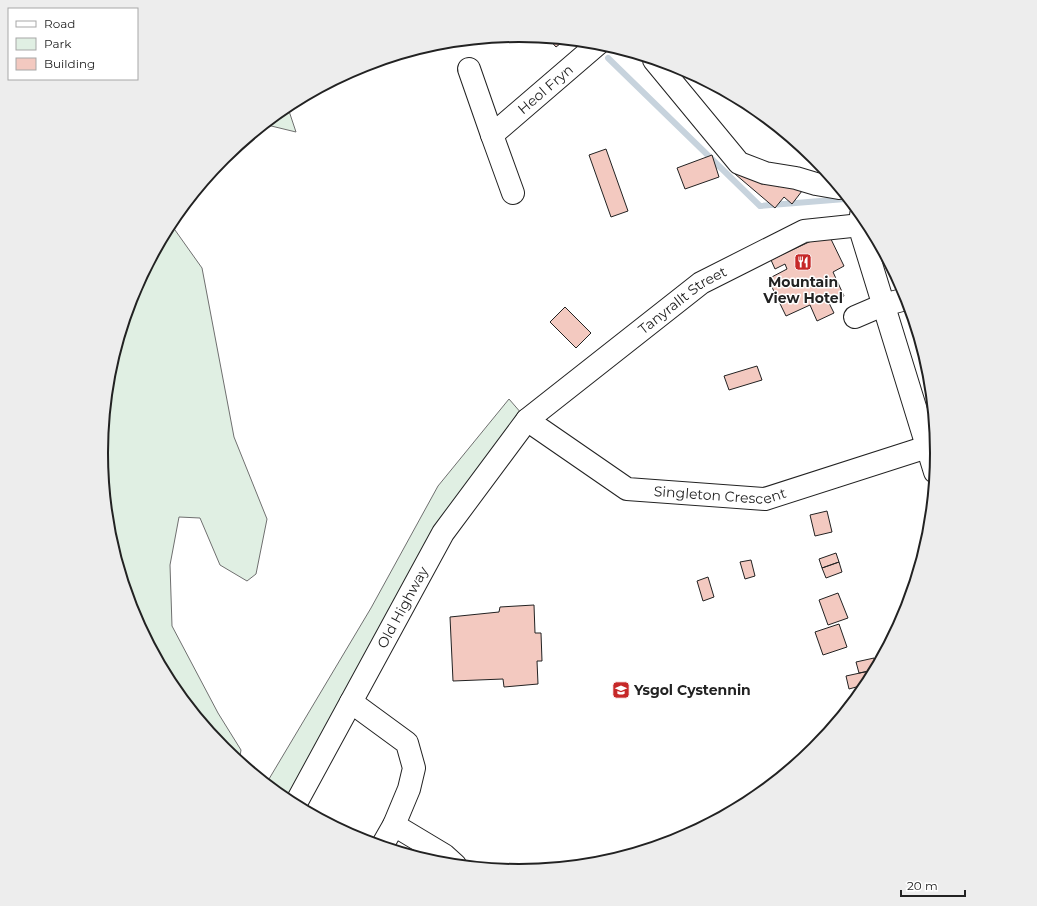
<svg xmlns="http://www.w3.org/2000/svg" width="1037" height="906" font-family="Montserrat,sans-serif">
<rect width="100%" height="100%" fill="#fff"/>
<!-- green -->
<path fill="#e0efe3" stroke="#6f6f6f" d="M287 105 296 132 263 124 286 105Z
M170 223 202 268 234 437 267 519 256 574 247 581 220 565 200 518 179 517 170 565 172 626 218 713 241 750 239 762 223 748 171 685 132 613 108 534 101 453 109 371 132 293Z
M509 399 522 414 286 800 266 784 371 608 438 486Z"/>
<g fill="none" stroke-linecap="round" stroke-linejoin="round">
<!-- stream -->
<path stroke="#c7d3dd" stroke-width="6" d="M608 58 760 206 845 199"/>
</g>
<!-- building -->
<path fill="#f3c9c0" stroke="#222" d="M548 38 565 40 556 47Z
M606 149 628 211 611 217 589 155Z
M712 155 719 177 685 189 677 168Z
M747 160 779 187 787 178 802 191 792 204 784 197 775 208 735 174Z
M828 233 844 266 833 272 844 296 829 303 834 313 817 321 810 305 786 316 768 279 787 269 785 264 775 269 771 260Z
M565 307 591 333 576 348 550 322Z
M757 366 762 380 729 390 724 376Z
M827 511 832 532 815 536 810 515Z
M836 553 839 562 822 568 819 559Z
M751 560 755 576 745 579 740 562Z
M839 562 842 572 826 578 822 568Z
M708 577 714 597 703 601 697 581Z
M838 593 848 618 828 625 819 600Z
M534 605 535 633H541L542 661H537L538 684 504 687 503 679 453 681 450 617 499 612 500 607Z
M839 624 847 647 823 655 815 632Z
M874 658 876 666 874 670 859 673 856 662Z
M874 670 867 684 849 689 846 676Z"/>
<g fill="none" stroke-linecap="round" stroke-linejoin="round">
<defs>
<g id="minor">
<path d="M654 60 739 163 765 173 796 178 816 184 839 188"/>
<path d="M469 69 492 135"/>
<path id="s1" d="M513 193 492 135 599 43"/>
<path d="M861 215 862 235 935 472"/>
<path d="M855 317 883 305 906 299"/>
<path id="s2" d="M527 420 627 489 765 499 927 447"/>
<path d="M351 702 407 743 414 768 409 789 394 825 382 846"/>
<path id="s3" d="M295 805 443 533 527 420 701 283 804 231 861 225"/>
<path d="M394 825 444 855 455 865"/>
</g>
</defs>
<!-- minor casing -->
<use href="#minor" stroke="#222" stroke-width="24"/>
<!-- minor -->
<use href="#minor" stroke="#fff" stroke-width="22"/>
</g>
<!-- icons -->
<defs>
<symbol id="restaurant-square" viewBox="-11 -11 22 22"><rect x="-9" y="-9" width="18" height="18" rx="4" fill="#c62828" stroke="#fff"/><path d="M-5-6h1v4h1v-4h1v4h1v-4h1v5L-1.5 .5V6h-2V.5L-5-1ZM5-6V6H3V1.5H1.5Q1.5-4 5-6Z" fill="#fff"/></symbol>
<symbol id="school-square" viewBox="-11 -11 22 22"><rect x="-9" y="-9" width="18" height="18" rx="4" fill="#c62828" stroke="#fff"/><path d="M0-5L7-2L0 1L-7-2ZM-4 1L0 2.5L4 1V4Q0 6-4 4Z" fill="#fff"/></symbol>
</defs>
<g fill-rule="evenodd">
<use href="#restaurant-square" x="793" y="252" width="20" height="20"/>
<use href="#school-square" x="611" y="680" width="20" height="20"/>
</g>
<g text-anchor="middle" stroke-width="3" stroke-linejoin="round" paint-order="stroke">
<!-- street labels -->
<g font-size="14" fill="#222" stroke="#fff">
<text dy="5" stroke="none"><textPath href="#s1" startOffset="132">Heol Fryn</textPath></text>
<text dy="5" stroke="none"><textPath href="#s3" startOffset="647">Tanyrallt Street</textPath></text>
<text dy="5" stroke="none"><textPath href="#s2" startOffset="215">Singleton Crescent</textPath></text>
<text dy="5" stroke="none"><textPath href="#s3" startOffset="225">Old Highway</textPath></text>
</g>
<!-- poi labels -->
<g font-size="14" font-weight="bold" fill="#222" stroke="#fff">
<text x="803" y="287">Mountain<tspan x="803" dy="16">View Hotel</tspan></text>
<text x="634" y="695" text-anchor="start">Ysgol Cystennin</text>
</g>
</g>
<!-- crop -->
<path d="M0 0H1037V906H0ZM108 453a411 411 0 1 1 822 0a411 411 0 1 1-822 0Z" fill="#ededed" fill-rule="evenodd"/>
<path fill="none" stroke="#222" stroke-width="2" d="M108 453a411 411 0 1 1 822 0a411 411 0 1 1-822 0Z"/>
<!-- legend -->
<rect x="8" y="8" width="130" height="72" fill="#ffffff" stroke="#a7a7a7"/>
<rect x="16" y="21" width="20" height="6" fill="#ffffff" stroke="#a7a7a7"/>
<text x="44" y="28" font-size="12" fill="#222222">Road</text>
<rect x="16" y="38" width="20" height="12" fill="#e0efe3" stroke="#a7a7a7"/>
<text x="44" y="48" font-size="12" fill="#222222">Park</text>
<rect x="16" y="58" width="20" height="12" fill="#f3c9c0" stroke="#a7a7a7"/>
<text x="44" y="68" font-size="12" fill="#222222">Building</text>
<!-- scale -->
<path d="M901 890v6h64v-6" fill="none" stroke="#222222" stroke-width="2"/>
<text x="907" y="890" font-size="12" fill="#222222" stroke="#ffffff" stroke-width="3" paint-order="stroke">20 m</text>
</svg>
